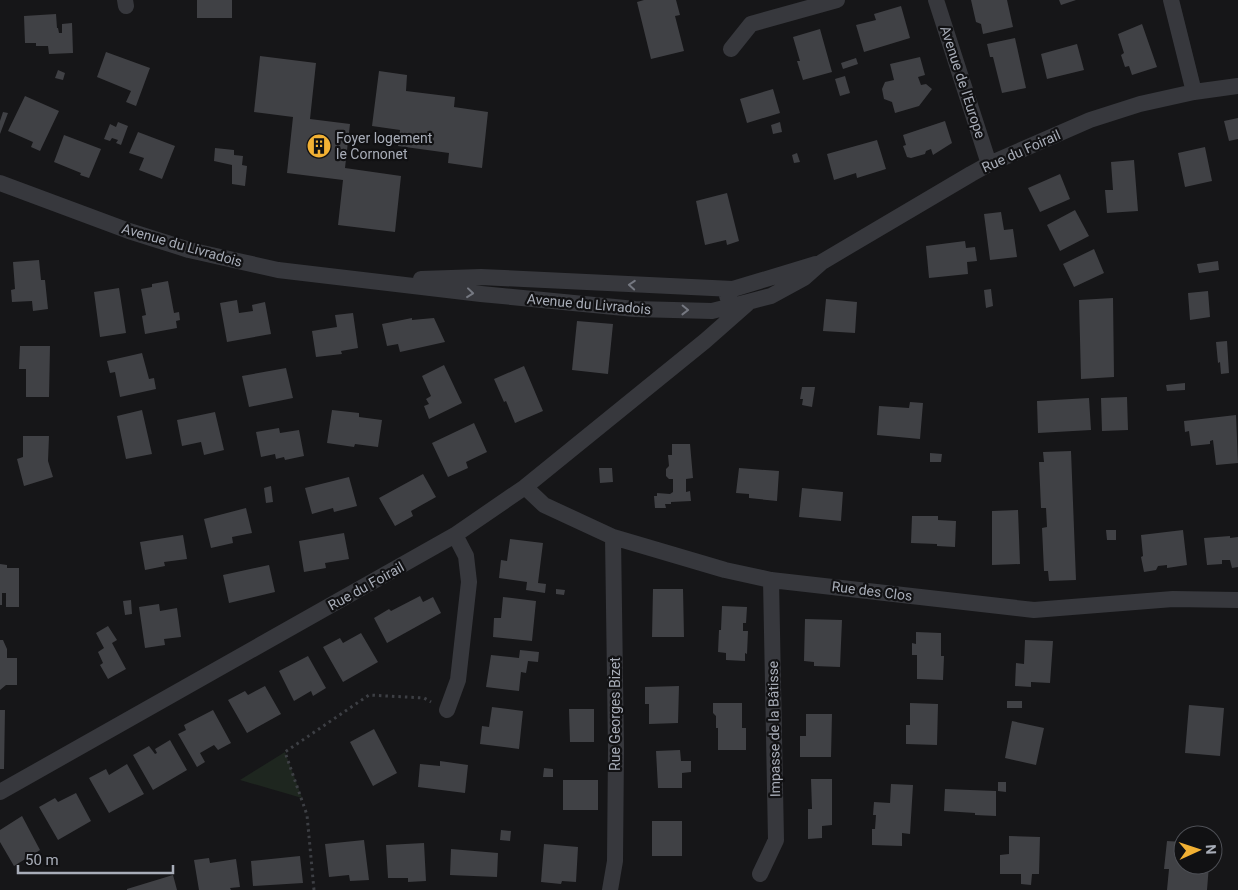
<svg xmlns="http://www.w3.org/2000/svg" width="1238" height="890" font-family="Roboto,sans-serif">
<rect width="100%" height="100%" fill="#161618"/>
<!-- green -->
<path fill="#1e261f" d="M285 752 302 798 240 780Z"/>
<!-- building -->
<path fill="#404145" d="M197 0H232V18H197Z
M644 0H676L680 15 675 16 684 51 651 59 637 2Z
M971 0H1007L1013 27 983 34 981 24 976 22Z
M1059 0H1076L1061 5Z
M901 6 910 38 864 52 856 25 876 20 874 14Z
M56 14 57 28H58L59 33H62V24L72 23 73 53 49 54 48 46H36V43H25L24 16Z
M1142 24 1157 67 1132 75 1129 66 1125 67 1121 55 1124 53 1118 34Z
M820 29 832 72 803 80 797 61H800L793 37Z
M1015 38 1026 88 1002 93 993 57H990L987 44Z
M1077 44 1084 70 1047 79 1041 54Z
M106 52 150 68 136 106 126 102 131 91 97 77Z
M260 56 316 63 310 119 350 124 345 168 401 176 395 232 338 225 343 180 287 173 293 117 254 112Z
M920 57 925 75 918 77 921 85 926 84 932 89 919 106 895 113 892 102 884 99 882 89 885 82 894 80 890 64Z
M856 58 858 64 843 69 841 63Z
M58 70 65 73 63 80 55 78Z
M379 71 407 75 406 91 455 97 454 107 488 112 482 168 448 163 449 153 398 146 400 130 372 126Z
M845 76 850 93 840 96 835 79Z
M773 89 780 113 747 123 740 99Z
M25 96 59 111 40 151 31 147 33 142 8 131Z
M3 112 8 113 0 134V121Z
M1238 118V139L1229 141 1224 121Z
M945 121 952 143 933 155 931 149 926 151 925 154 911 158 907 157 903 146 906 145 903 135Z
M118 122 128 126 121 145 116 143 118 140 112 138 110 141 104 139 110 124 116 127Z
M780 122 782 132 773 134 771 125Z
M138 132 175 146 162 179 139 170 144 158 129 153Z
M64 135 101 149 89 178 80 175 81 173 54 162Z
M877 140 886 169 857 178 856 173 834 180 827 154Z
M1205 147 1212 181 1185 187 1178 153Z
M215 148 234 150V155L243 156 242 165 247 166 245 186 232 184V165L214 161Z
M797 153 800 162 794 163 792 155Z
M1134 160 1138 211 1107 213 1105 190H1113L1111 162Z
M1060 174 1070 199 1040 212 1028 188Z
M727 193 739 241 727 245 726 240 705 245 696 201Z
M1075 210 1089 236 1060 251 1047 225Z
M1001 212 1004 230 1013 229 1017 257 990 260 984 214Z
M965 241 966 248 975 247 977 261 967 262 968 274 929 278 926 246Z
M1094 249 1104 273 1074 287 1063 264Z
M39 260 41 280H45L48 309 33 311 32 301 12 302 11 290 15 289 13 262Z
M1218 261 1219 270 1199 273 1197 264Z
M168 281 174 313 179 312 180 320 176 321 177 328 145 334 142 316 146 315 141 289 152 287V284Z
M119 288 126 333 100 337 94 292Z
M991 289 993 306 986 308 984 290Z
M1208 291 1210 317 1190 320 1188 293Z
M1113 298 1114 377 1081 379 1079 300Z
M826 299 857 302 855 333 823 331Z
M237 300 239 313 253 311 252 305 265 302 271 334 227 342 220 303Z
M353 313 358 348 341 351 342 354 316 357 312 331 337 327 335 315Z
M412 318V320L434 318 445 342 400 352 398 344 387 346 382 324Z
M577 321 613 324 608 374 572 370Z
M1227 341 1229 373 1221 374 1220 362 1218 363 1216 342Z
M20 346H50L49 397H26V369H19Z
M142 353 149 379 154 378 156 389 120 397 115 372 110 373 107 361Z
M444 365 462 403 429 419 424 406 429 404 426 399 431 396 422 376Z
M524 366 543 411 515 423 506 401 504 402 494 379Z
M286 368 293 398 249 407 242 376Z
M1185 383V390L1167 391 1166 385Z
M802 387H815L812 407 802 405 803 399H800Z
M1127 397 1128 430 1102 431 1101 398Z
M1089 398 1091 430 1038 433 1037 401Z
M910 402 923 403 920 439 877 435 879 406 909 408Z
M142 410 152 454 126 459 117 416Z
M332 410 359 413V417L382 420 378 447 355 444 354 447 327 443Z
M215 412 224 450 204 455 201 442 182 446 177 420Z
M1236 415 1238 463 1216 465 1213 440 1210 441V444L1191 446 1189 431 1185 432 1184 421Z
M474 423 487 452 466 462 468 468 448 477 432 443Z
M279 428 280 433 299 430 304 456 285 460 284 457 276 459 275 454 261 457 256 432Z
M23 436H49L48 461 53 477 24 486 17 459 23 457Z
M672 444H690L693 478 686 479V492L690 491 691 501 671 502V504H665L666 508H655L654 496H657V493L670 494 673 492V479H669L666 476V469L669 466 668 455H672Z
M1071 451 1076 580 1049 581 1048 571H1044L1042 528 1047 527 1046 508H1041L1039 462H1044L1043 452Z
M930 453 942 454 941 462H930Z
M599 468H612L613 482 600 483Z
M739 468 779 471 777 501 749 498V494L736 493Z
M423 474 436 497 411 511 413 516 395 526 379 498Z
M349 477 357 506 334 512 333 508 312 514 305 488Z
M271 486 273 502 266 503 264 488Z
M802 488 843 492 841 521 799 517Z
M246 508 252 533 232 537 233 543 211 548 204 519Z
M1018 510 1020 564 992 565V511Z
M912 516H938V520L956 521 955 547 937 546V544L911 543Z
M1106 530H1116V540H1107Z
M1183 530 1187 565 1167 568V565L1158 566 1156 570 1144 572 1141 557 1143 556 1141 535Z
M344 533 349 559 325 563 326 568 304 572 299 541Z
M183 535 187 559 164 562 165 566 145 570 140 542Z
M1230 536V538L1238 537V567L1232 568 1230 560H1222V564L1207 565 1204 538Z
M510 539 543 543 538 583 546 584 545 593 526 590 527 582 499 578 501 560 507 561Z
M0 564 7 565V568H19V607H6V593H2V605H0Z
M269 565 275 592 229 603 223 575Z
M556 589 565 590 564 595 556 594Z
M653 589H683L684 637H652Z
M420 596 423 602 433 597 441 613 387 643 374 618 389 609 391 611Z
M503 597 536 601 532 641 493 637 494 618H501Z
M131 600 132 614 125 615 123 601Z
M159 604 160 611 177 608 181 637 164 639 165 645 145 648 139 607Z
M722 606 747 607 746 623H743V631H748L747 654 745 653V661L726 660V653L718 652 719 630H721Z
M805 619 842 620 840 667 814 666V662L804 661Z
M108 626 117 640 112 643 126 669 108 679 100 665 103 663 98 652 104 648 96 633Z
M916 632 941 633V656H944L943 680 917 679V655H912V643L916 644Z
M361 633 378 662 343 682 323 647 340 638 343 643Z
M0 640H3L7 649V658H17V685H6L0 690Z
M1025 640 1053 641 1050 683 1031 682V687L1015 686 1016 663 1024 664Z
M520 650 539 652 538 662 528 661 526 673 521 672 519 691 486 687 491 655 519 658Z
M308 656 326 688 313 696 311 691 294 701 279 671Z
M265 686 281 714 247 733 228 700 245 691 248 695Z
M679 686 678 723 649 724V704H645V687Z
M1007 701H1022V708H1007Z
M713 703H742V728H746V750H718V728H716V716L713 713Z
M910 703 938 704 937 745 906 744V725H910Z
M1189 705 1224 708 1220 756 1185 753Z
M492 707 523 711 519 749 480 744 482 726 489 727Z
M569 709H594V742H570Z
M0 710H5L4 769H0Z
M213 710 231 743 218 750 214 745 200 753 205 762 197 767 178 734 186 730 184 725Z
M806 714H832L831 757H800V736H806Z
M1012 721 1044 728 1036 765 1005 758Z
M374 729 397 773 373 786 350 742Z
M170 740 187 770 153 790 133 755 149 746 155 754 157 753 155 749Z
M680 750 681 761H691V772L682 773V788H658L656 751Z
M440 761 468 765 465 793 418 787 420 764 440 766Z
M127 764 144 794 109 813 89 778 106 769 109 775Z
M544 768 553 769V777H543Z
M811 779H832V825L822 826V838L808 839V809H812Z
M563 780H598V810H563Z
M998 782H1006V792L998 791Z
M891 784 913 785 910 834 902 833V846L872 845V829H875L876 815H873L874 802 890 803Z
M945 789 996 791V816L975 815V813L944 811Z
M76 793 91 821 58 840 39 807 55 798 58 802Z
M22 816 40 850 14 866 0 842V830Z
M652 821H682V856H652Z
M501 830 511 831 510 841 500 840Z
M1009 836 1040 837 1039 874H1032L1031 885 1021 884V874H1000V855L1009 854Z
M364 840 369 880 350 881 349 875 329 877 325 844Z
M1167 841 1183 842V865H1209L1207 890H1167L1169 869H1164Z
M424 843 426 881 408 882V878H388L386 845Z
M544 844 578 847 576 882 562 881 561 884 541 882Z
M451 849 498 853 497 877 450 875Z
M300 856 303 883 253 886 251 861Z
M209 858 210 863 236 859 240 887 230 888 231 890H199L194 860Z
M173 875 177 890H127V889Z"/>
<g fill="none" stroke-linecap="round" stroke-linejoin="round">
<!-- path -->
<path stroke="#3d3f44" stroke-width="3" stroke-dasharray="2.5 4" stroke-linecap="butt" d="M314 890 307 815 285 752 369 695 424 698 431 702"/>
<!-- street -->
<path stroke="#37383d" stroke-width="16" d="M125 0 126 6
M936 0 989 164
M1171 0 1194 92
M731 49 751 24 837 0
M0 183 129 231 189 250 278 270 481 294 635 309 712 311 748 302 771 296 804 278 822 262 971 174 989 164 1090 120 1140 104 1194 92 1238 86
M421 279 481 277 733 289
M727 296 733 289 816 264
M525 487 544 505 613 537 725 570 771 580 1034 610 1173 599 1238 600
M447 710 458 680 469 582 466 556 455 535
M0 792 455 535 525 487 705 341 747 304
M760 874 776 840 771 580
M610 890 615 861 616 749 613 537"/>
</g>
<!-- one-way arrows -->
<defs><path id="oneway-chevron" d="M-2-3.5L2.5 0L-2 3.5" fill="none" stroke-width="1.6" stroke-linecap="round" stroke-linejoin="round" transform="scale(1.25)"/></defs>
<g stroke="#757881">
<use href="#oneway-chevron" transform="translate(632 285) rotate(-176)"/>
<use href="#oneway-chevron" transform="translate(470 293) rotate(6)"/>
<use href="#oneway-chevron" transform="translate(685 310) rotate(1)"/>
</g>
<!-- icons -->
<defs>
<symbol id="building-disc" viewBox="-11 -11 22 22"><circle r="9.5" fill="#f2b134" stroke="#111113"/><path d="M-4-6H4V6H1V3H-1V6H-4ZM-2.5-4.3h1.7v1.8h-1.7ZM.8-4.3h1.7v1.8H.8ZM-2.5-1h1.7V.8h-1.7ZM.8-1h1.7V.8H.8Z" fill="#111"/></symbol>
</defs>
<g fill-rule="evenodd">
<use href="#building-disc" x="305" y="132" width="28" height="28"/>
</g>
<g text-anchor="middle" stroke-width="4.5" stroke-linejoin="round" paint-order="stroke">
<!-- street labels -->
<g font-size="14" fill="#a8adb8" stroke="#111113">
<text transform="translate(963 82) rotate(72)" y="5">Avenue de l'Europe</text>
<text transform="translate(1021 151) rotate(-24)" y="5">Rue du Foirail</text>
<text transform="translate(182 245) rotate(16)" y="5">Avenue du Livradois</text>
<text transform="translate(589 304) rotate(5)" y="5">Avenue du Livradois</text>
<text transform="translate(366 586) rotate(-29)" y="5">Rue du Foirail</text>
<text transform="translate(872 591) rotate(7)" y="5">Rue des Clos</text>
<text transform="translate(615 714) rotate(-90)" y="5">Rue Georges Bizet</text>
<text transform="translate(774 729) rotate(-91)" y="5">Impasse de la Bâtisse</text>
</g>
<!-- poi labels -->
<g font-size="14" fill="#a8adb8" stroke="#111113" text-anchor="start">
<text x="336" y="143">Foyer logement<tspan x="336" dy="16">le Cornonet</tspan></text>
</g>
</g>
<!-- north arrow -->
<g transform="translate(1198 850) rotate(87)"><circle r="24" fill="#111113" stroke="#4d4f55"/>
<path d="M0-4L9 19L0 12L-9 19Z" fill="#f2b134"/>
<text y="-8" font-size="14" font-weight="bold" text-anchor="middle" fill="#a8adb8">N</text>
</g>
<!-- scale -->
<path d="M18 865v8h155v-8" fill="none" stroke="#a8adb8" stroke-width="2.5"/>
<text x="25" y="865" font-size="15" fill="#a8adb8" stroke="#111113" stroke-width="4" paint-order="stroke">50 m</text>
</svg>
